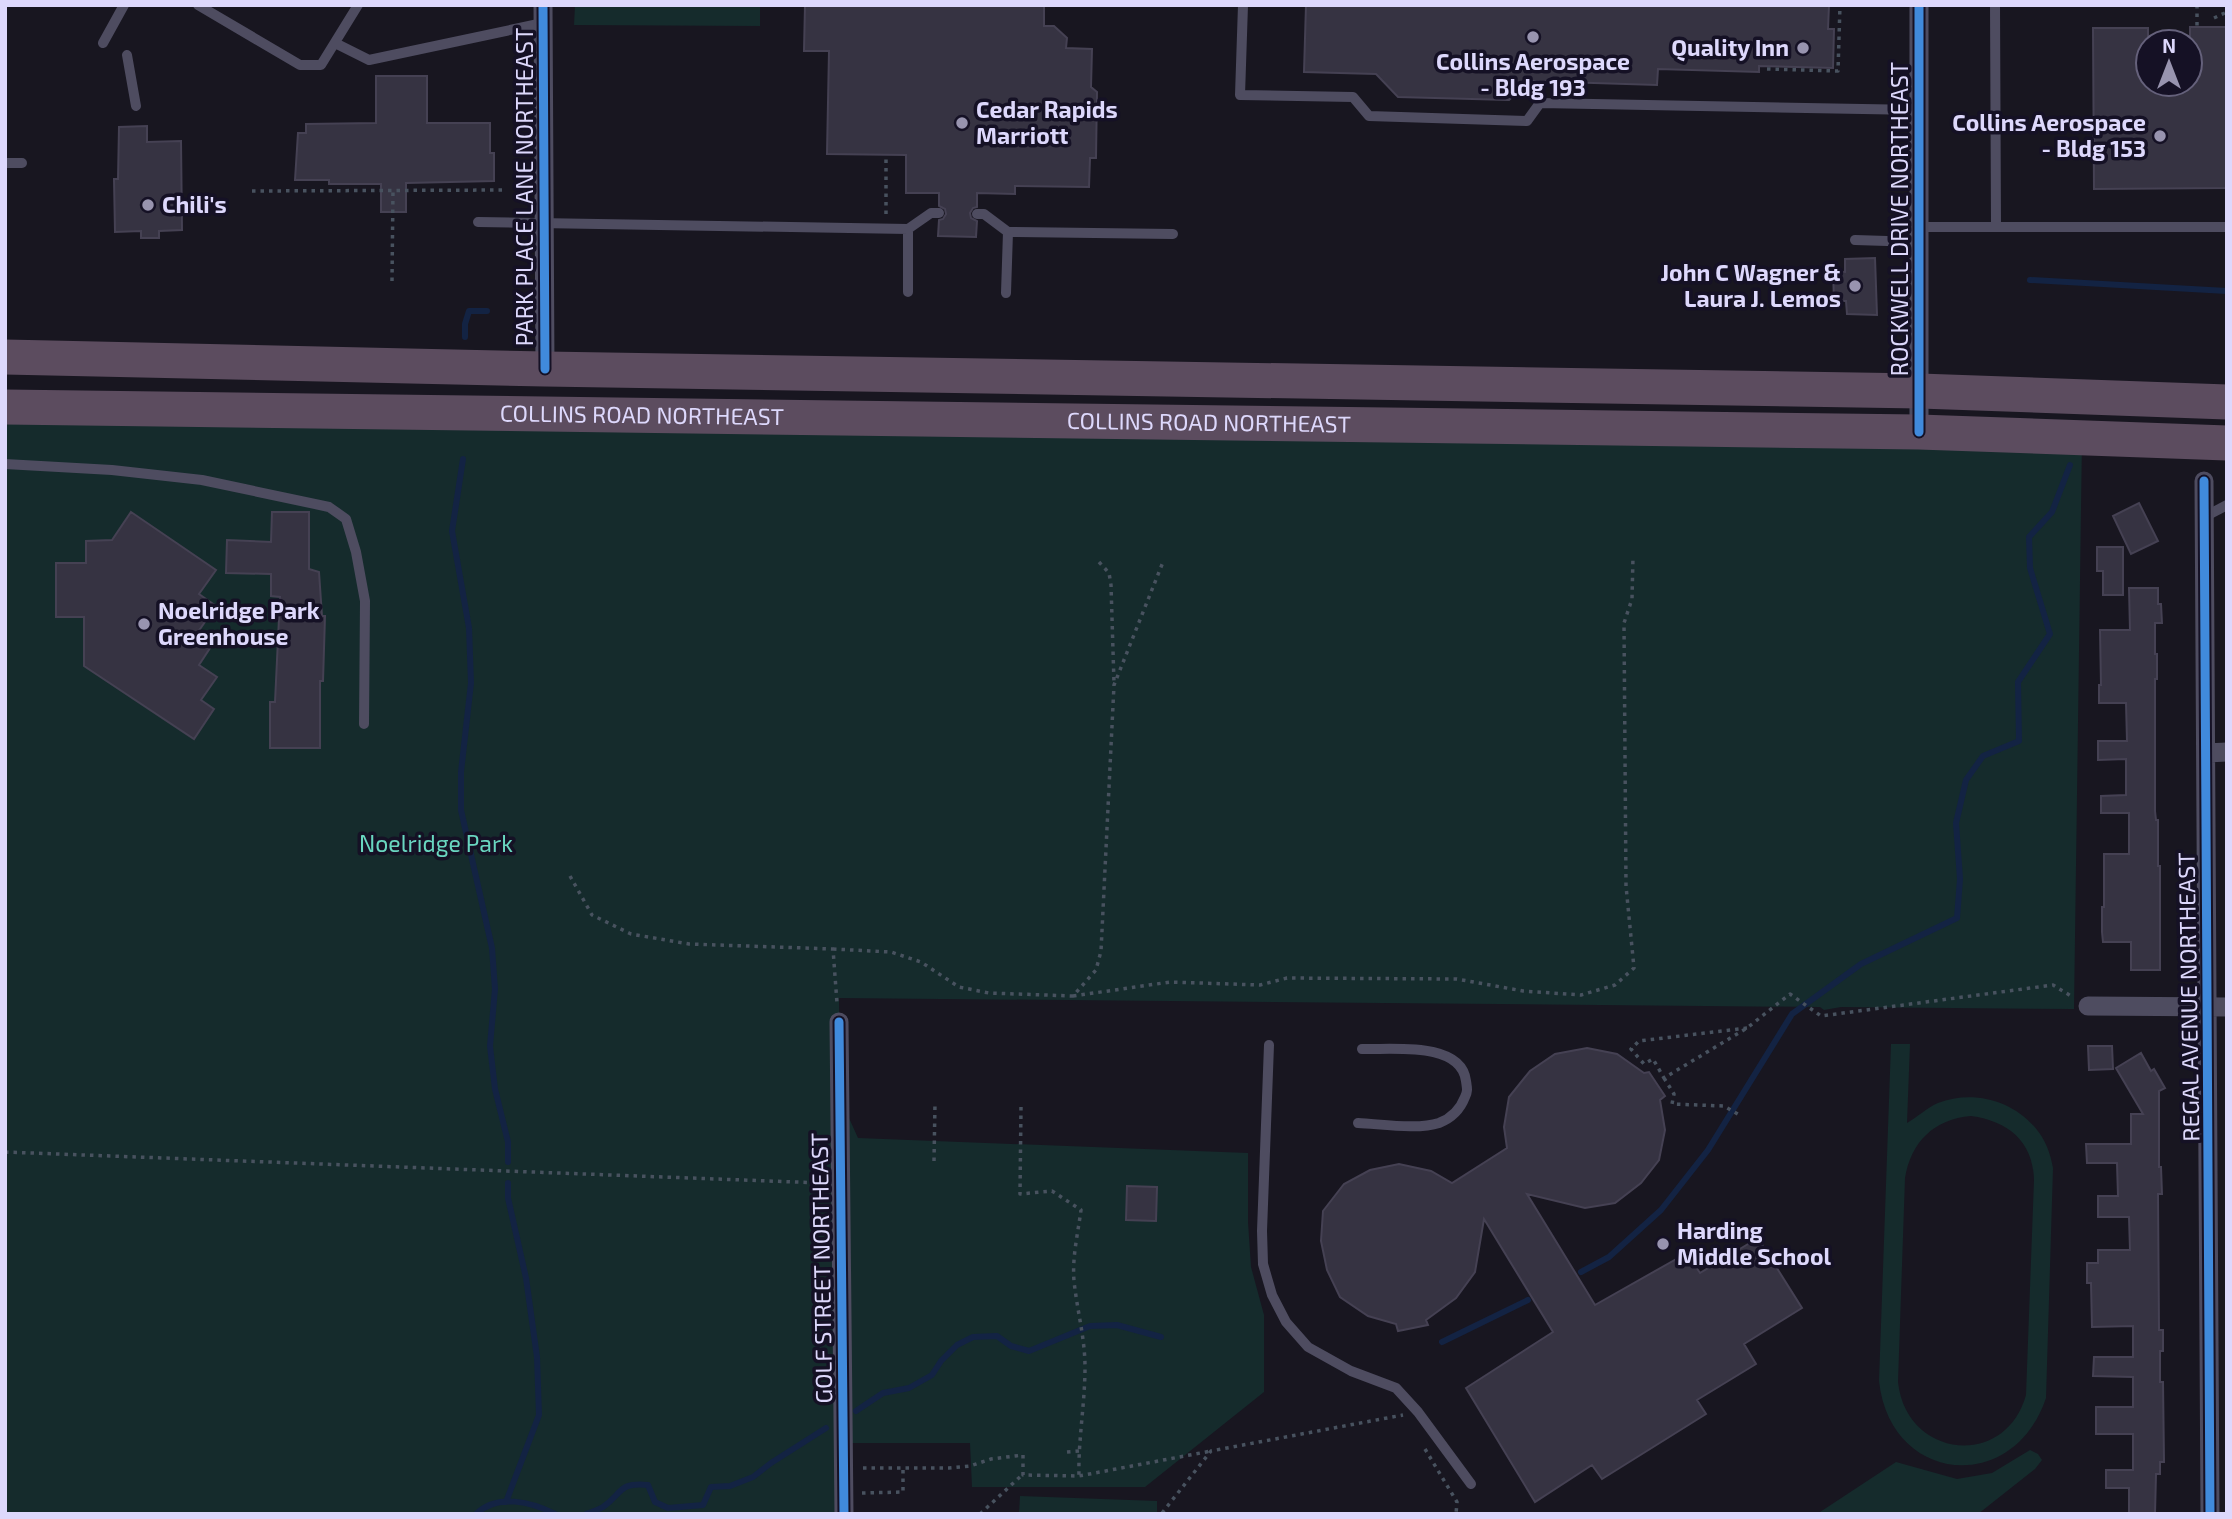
<svg xmlns="http://www.w3.org/2000/svg" width="2232" height="1519" font-family="'Exo 2',sans-serif">
<rect width="100%" height="100%" fill="#181620"/>
<!-- green -->
<path fill="#152b2c" fill-rule="evenodd" d="M575 5H760V26L574 25Z
M5 407 2082 438 2074 1009 1841 1007 1824 1010 1820 1007 839 998 840 1098 858 1138 1248 1153V1222L1251 1267 1264 1315V1392L1145 1487H972L970 1443H844V1514H5Z
M1891 1044H1910L1907 1123C1918 1117 1926 1108 1938 1103 1976 1088 2021 1103 2042 1137 2048 1147 2051 1157 2053 1168L2046 1398C2013 1496 1890 1484 1879 1381ZM1971 1116C2008 1121 2033 1141 2034 1180L2026 1395C2005 1470 1906 1458 1898 1382L1905 1178C1911 1142 1934 1119 1971 1116Z
M2030 1450 2038 1454 2042 1460 2035 1469 1978 1514H1817L1896 1462 1957 1479 1992 1473Z
M1020 1496 1157 1501V1514H1019Z"/>
<g fill="none" stroke-linecap="round" stroke-linejoin="round">
<!-- stream -->
<path stroke="#132343" stroke-width="6" d="M2030 280 2227 291
M465 337V324L469 311H487
M463 459 452 531 469 628 471 683 461 772V810L492 948 495 989 490 1046 495 1089 508 1142V1162
M1581 1272 1609 1257 1661 1210 1708 1150 1792 1014 1861 964 1957 918 1960 879 1956 823 1966 780 1983 756 2019 741 2018 682 2050 634 2030 568 2029 537 2052 512 2070 465
M1442 1342 1528 1300
M856 1411 883 1393 909 1388 932 1375 941 1361 957 1345 973 1337 997 1336 1011 1346 1029 1351 1090 1326 1117 1325 1161 1337
M506 1502 539 1415 537 1357 526 1278 508 1198V1183
M476 1514C497 1493 532 1502 555 1514
M586 1514C591 1512 598 1510 603 1507 623 1493 618 1482 648 1485L655 1502 668 1508 703 1505 711 1487 730 1486 753 1477 771 1463 826 1428"/>
</g>
<!-- building -->
<path fill="#363342" stroke="#454153" stroke-width="2" d="M805 5H1044V26H1054L1067 38 1066 48 1092 49 1091 87 1097 92 1096 158H1090L1089 187 1015 186V194L977 193V207L973 208 970 213 971 218 977 221 976 237 938 236 939 220 943 219 946 214 945 209 939 206V193H906V155L827 154 829 51H804Z
M1306 5H1829L1828 29H1834L1833 68 1759 66V72L1658 69 1657 85 1530 81 1509 100 1398 97 1376 74 1304 72Z
M2190 27H2227V188L2094 189 2093 28H2148V84H2190Z
M376 76H427V123H490V153H494V181L406 183V212H381V184H329V180H295L298 133H306V124L376 123Z
M147 126V142L181 141 182 230 159 231V238H141V231L115 232 114 179H118L119 127Z
M1875 258 1877 315 1847 314 1846 301H1834L1833 271 1845 272V259Z
M2139 503 2158 541 2131 554 2113 516Z
M131 512 216 570 199 594 216 606 198 632 214 642 199 665 217 677 201 700 214 709 194 739 84 666V617H56V563H86V541L112 540Z
M272 512H309V569L319 572 322 616H325L323 681H320V748H270V702H275L280 597 271 596V574L226 573 227 540 271 542Z
M2097 547H2123V595H2103V571H2097Z
M2129 588H2158V604H2161L2162 623H2155V654H2157V679H2155V811L2156 820H2158V866H2160V970H2131V942H2103L2102 932V907H2104V854H2129V813H2101V796L2126 795V759L2098 760V741H2127L2126 703H2099V685H2101L2100 630H2130Z
M2088 1046H2112L2113 1069 2089 1070Z
M1587 1048 1617 1054 1644 1073 1649 1072 1665 1096 1660 1100 1665 1130 1659 1160 1641 1183 1615 1203 1585 1208 1527 1194 1595 1305 1687 1253 1700 1273 1758 1238 1802 1308 1744 1344 1756 1364 1697 1400 1706 1414 1602 1479 1592 1465 1535 1502 1466 1388 1553 1332 1484 1219 1475 1272 1456 1298 1426 1320 1428 1325 1398 1331 1396 1324 1368 1316 1340 1297 1327 1270 1321 1241 1323 1211 1344 1184 1370 1170 1399 1164 1431 1171 1452 1183 1507 1148 1504 1127 1509 1097 1530 1071 1555 1054Z
M2141 1053 2151 1071 2154 1069 2165 1088 2159 1091V1167H2161L2162 1194H2158L2159 1330H2163V1351H2160V1382H2163L2164 1462H2160V1474H2156L2155 1514H2129V1488H2106V1470H2133V1434H2096V1407H2133V1377L2093 1376 2094 1357H2133V1326L2092 1327 2091 1283H2087V1263H2098V1250H2130L2129 1217H2098V1196H2118L2117 1163H2087L2086 1144H2131V1114H2143L2116 1068Z
M1127 1186 1157 1187 1156 1221 1126 1220Z"/>
<g fill="none" stroke-linecap="round" stroke-linejoin="round">
<!-- path -->
<path stroke="#48525f" stroke-width="3.5" stroke-dasharray="3.5 5" stroke-linecap="butt" d="M2197 5V27
M2214 18 2227 12
M1767 69 1838 71 1840 5
M252 191 505 190
M886 214V157
M392 281 393 190
M1099 562 1109 573 1111 585 1114 683
M570 876 592 915 631 934 689 944 833 949 837 1003
M833 949 891 952 921 962 959 987 989 993 1073 996 1096 970 1101 951 1114 685 1163 562
M1073 996 1170 982 1260 985 1287 978 1457 979 1523 991 1581 995 1615 985 1634 968 1626 886 1624 623 1632 599 1633 557
M1747 1028 1639 1041 1631 1049 1644 1064 1653 1059 1664 1078 1747 1028 1790 994 1821 1016 2053 985 2071 996
M1664 1078 1674 1094 1672 1104 1724 1106 1741 1116
M1021 1107 1020 1194 1052 1191 1081 1210C1078 1233 1072 1257 1074 1281 1077 1310 1085 1338 1085 1367 1085 1404 1078 1440 1079 1476
M5 1152 822 1183
M934 1161 935 1103
M1425 1449 1457 1502 1456 1514
M1067 1452 1079 1451
M863 1468H949L970 1466 991 1459 1023 1455V1475L1079 1476 1211 1451
M862 1493 903 1492V1469
M1162 1513 1211 1451 1403 1415
M980 1514 1022 1475"/>
<!-- lane -->
<path stroke="#4e4c60" stroke-width="10" d="M198 5 300 65H321L358 5
M1243 5 1240 95 1353 97 1369 116 1527 121 1540 103 1919 110
M1995 5 1996 227
M103 43 124 5
M335 43 369 60 543 23
M127 55 136 106
M5 163H22
M977 214H984L1008 232 1173 234
M478 222 908 229 931 213H939
M1919 227H2227
M908 229V292
M1855 240 1919 242
M1006 293 1008 232
M5 464 112 470 202 480 329 507 346 519 356 552 365 601 364 724
M2204 517 2227 505
M1269 1045 1262 1231 1263 1264 1272 1295 1286 1322 1308 1347 1351 1371 1396 1388 1418 1412 1471 1484
M1358 1123C1381 1124 1418 1130 1439 1123 1452 1118 1460 1110 1465 1097 1468 1091 1467 1088 1466 1081 1461 1041 1392 1050 1362 1049"/>
<!-- street -->
<path stroke="#4e4c60" stroke-width="19" d="M543 5 545 369
M1919 432V5
M2204 481 2210 1514
M2206 753 2227 752
M2088 1006 2227 1007
M839 1022 844 1514"/>
<!-- highway -->
<g stroke="#5c4c5f" stroke-width="35">
<path d="M5 357 545 369 1920 391 2227 402"/>
<path id="s1" d="M5 407 1919 432 2227 443"/>
</g>
<defs>
<path id="cycleway" d="M543 5 545 369
M1919 432V5
M2204 481 2210 1514
M839 1022 844 1514"/>
</defs>
<!-- cycleway casing -->
<use href="#cycleway" stroke="#151125" stroke-width="13"/>
<!-- cycleway -->
<use href="#cycleway" stroke="#408adc" stroke-width="9"/>
</g>
<!-- markers -->
<g fill="#9894af" stroke="#151125" stroke-width="2.5">
<circle cx="1533" cy="37" r="7"/>
<circle cx="1803" cy="48" r="7"/>
<circle cx="962" cy="123" r="7"/>
<circle cx="2160" cy="136" r="7"/>
<circle cx="148" cy="205" r="7"/>
<circle cx="1855" cy="286" r="7"/>
<circle cx="144" cy="624" r="7"/>
<circle cx="1663" cy="1244" r="7"/>
</g>
<g text-anchor="middle" stroke-width="7" stroke-linejoin="round" paint-order="stroke">
<!-- poi labels -->
<g font-size="23" font-weight="bold" fill="#ddd8fc" stroke="#151125" text-anchor="start">
<text x="1789" y="56" text-anchor="end">Quality Inn</text>
<text x="1533" y="70" text-anchor="middle">Collins Aerospace<tspan x="1533" dy="26">- Bldg 193</tspan></text>
<text x="976" y="118">Cedar Rapids<tspan x="976" dy="26">Marriott</tspan></text>
<text x="2146" y="131" text-anchor="end">Collins Aerospace<tspan x="2146" dy="26">- Bldg 153</tspan></text>
<text x="162" y="213">Chili's</text>
<text x="1841" y="281" text-anchor="end">John C Wagner &amp;<tspan x="1841" dy="26">Laura J. Lemos</tspan></text>
<text x="158" y="619">Noelridge Park<tspan x="158" dy="26">Greenhouse</tspan></text>
<text x="1677" y="1239">Harding<tspan x="1677" dy="26">Middle School</tspan></text>
</g>
<!-- street labels -->
<g font-size="23" fill="#ddd8fc" stroke="#151125">
<text transform="translate(525 187) rotate(-90)" y="8">PARK PLACE LANE NORTHEAST</text>
<text transform="translate(1900 219) rotate(-90)" y="8">ROCKWELL DRIVE NORTHEAST</text>
<text dy="8" stroke="none"><textPath href="#s1" startOffset="637">COLLINS ROAD NORTHEAST</textPath></text>
<text dy="8" stroke="none"><textPath href="#s1" startOffset="1204">COLLINS ROAD NORTHEAST</textPath></text>
<text transform="translate(2189 997) rotate(-91)" y="8">REGAL AVENUE NORTHEAST</text>
<text transform="translate(822 1268) rotate(-91)" y="8">GOLF STREET NORTHEAST</text>
</g>
<!-- park labels -->
<g font-size="23" fill="#69d6c0" stroke="#151125">
<text x="436" y="852">Noelridge Park</text>
</g>
</g>
<!-- border -->
<rect width="2232" height="1519" fill="none" stroke="#ddd8fc" stroke-width="14"/>
<!-- north arrow -->
<g transform="translate(2169 63)"><circle r="33" fill="#151125" stroke="#65617b" stroke-width="2"/>
<path d="M0-5L12 26L0 18L-12 26Z" fill="#9894af"/>
<text y="-10" font-size="19" font-weight="bold" text-anchor="middle" fill="#ddd8fc">N</text>
</g>
</svg>
